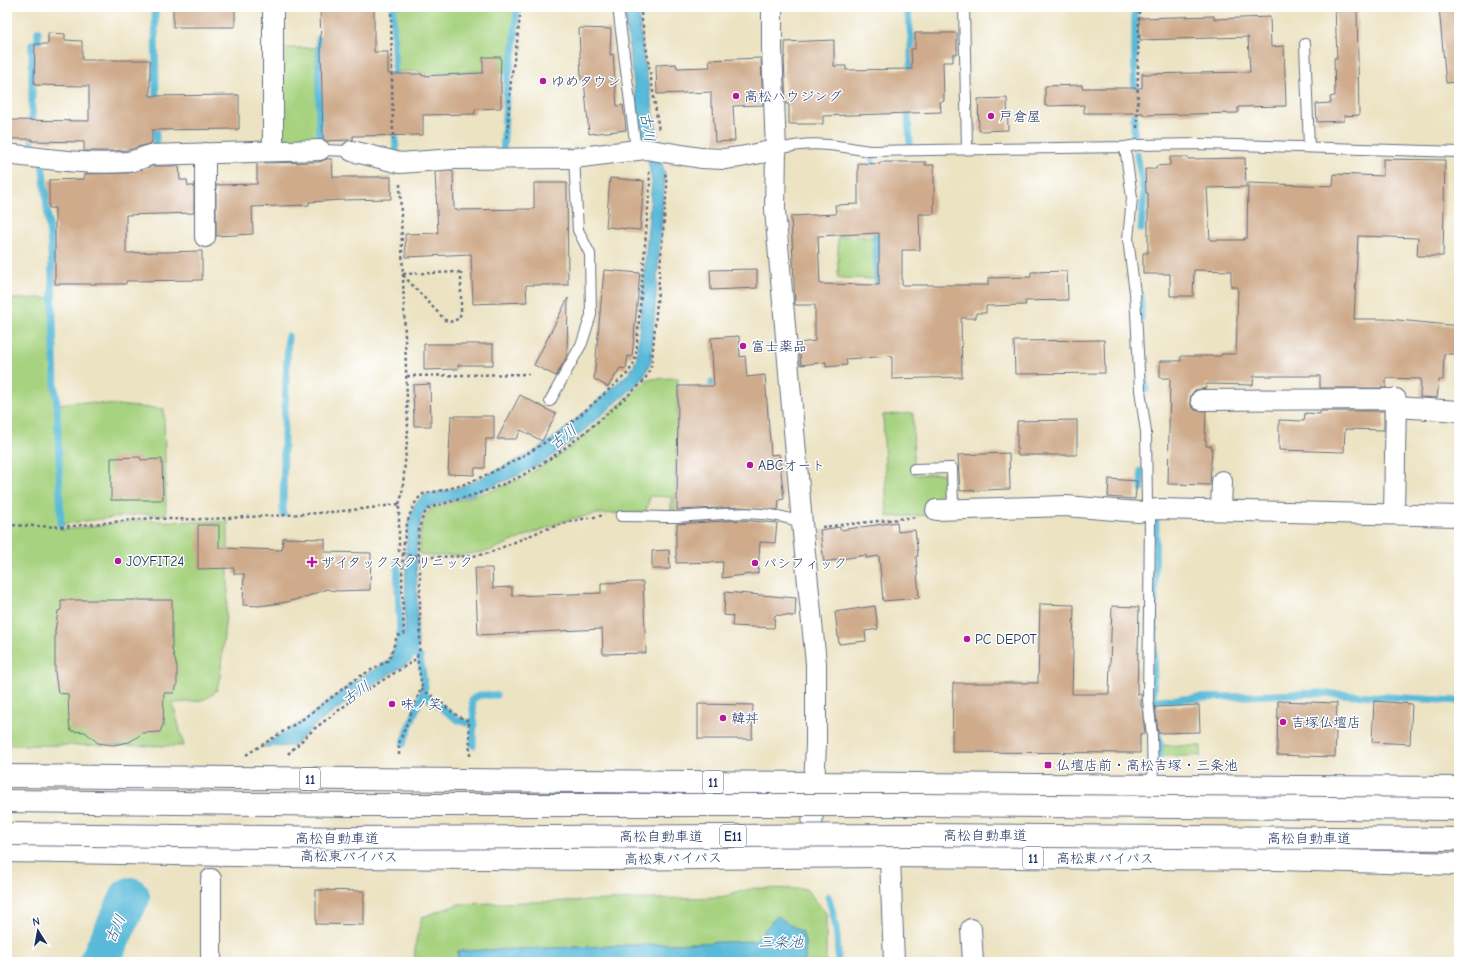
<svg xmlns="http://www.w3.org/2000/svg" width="1466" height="969" font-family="'Comic Neue','Klee One',sans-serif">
<rect width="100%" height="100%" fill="#fff"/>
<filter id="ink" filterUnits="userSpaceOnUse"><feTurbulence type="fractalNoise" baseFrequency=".025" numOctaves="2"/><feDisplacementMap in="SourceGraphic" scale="8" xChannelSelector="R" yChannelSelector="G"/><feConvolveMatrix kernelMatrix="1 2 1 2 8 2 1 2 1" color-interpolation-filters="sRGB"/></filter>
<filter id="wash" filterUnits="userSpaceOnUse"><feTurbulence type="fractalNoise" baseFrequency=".012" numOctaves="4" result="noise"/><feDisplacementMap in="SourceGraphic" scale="16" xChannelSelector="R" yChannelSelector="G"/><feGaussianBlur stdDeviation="0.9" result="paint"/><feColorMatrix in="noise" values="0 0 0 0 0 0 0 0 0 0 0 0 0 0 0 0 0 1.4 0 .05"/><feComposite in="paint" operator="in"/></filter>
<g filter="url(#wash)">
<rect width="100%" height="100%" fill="#ece3c3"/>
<!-- green -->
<path fill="#a7d380" stroke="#61816f" d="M394 7H515V21L507 73 501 71 421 74 420 71 395 72Z
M283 48H317L318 131 319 143 291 144 283 136Z
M838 236 875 237 877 279 838 278Z
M52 298 53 388 56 407 59 524 61 530 144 520 159 521 228 522V592L220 678C219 682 218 687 216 691 207 703 186 702 173 703L184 746 7 745V299Z
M678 378 675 513 671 512V497L650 496 646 512 597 514 571 519 538 531 489 551 463 555 426 556 419 553C421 537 419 518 433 508L494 490 520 479 546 464 570 448 644 383 648 379Z
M79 402 164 409 166 515 142 514 62 524 59 404Z
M913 413 914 475 945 473V494L939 502 930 503V515L887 517 883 415Z
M1161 745 1201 746V756H1161Z
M754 888 806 889 826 913V962H805V943L803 933 777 916 755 941 458 951V962H414L416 940 422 917 459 904 721 897Z"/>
<!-- water -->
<path fill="#59bad8" stroke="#3a749b" d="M624 7H638L644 61 659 142 660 157 665 175 651 361 645 375 641 381 567 445 545 461 517 476 490 487 474 494 431 506 425 511 421 518 418 532 416 552 418 647 411 661 358 694 313 727 293 746 261 747 304 720 358 679 390 660 398 636 405 634 406 549 408 524 415 504 424 495 454 489 471 483 535 451 560 433 628 374 634 366 637 356 652 182 645 143 642 137 639 124Z
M777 916 803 933 805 943V962H458V951L755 941Z"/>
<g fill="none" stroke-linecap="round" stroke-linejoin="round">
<!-- stream -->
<path stroke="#59bad8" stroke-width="7" d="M155 7 156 104
M393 7 395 82
M907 7 911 36V79
M319 39V130L320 144
M909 105 908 116 910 143
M395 126 396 156
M1134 139 1135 7
M156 148V121
M32 149V44L38 43V31
M503 154 507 82 514 49 517 7
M1137 154 1144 194 1141 229
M872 157 873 173
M42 160 51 247 55 387 57 404 61 525
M875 223 878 293
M1141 318V295
M1142 348 1146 390
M712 395V382
M1141 471 1142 489
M283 514 284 429 288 336
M1156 515 1153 700 1160 745 1159 756
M397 562 400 634 407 648 420 657 425 687 403 744
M422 693 456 719 466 723 474 722
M1153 700 1320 693 1459 701
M473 745 474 719 472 700 474 698 480 695H496
M828 896C836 922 838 935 838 962"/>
<!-- river -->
<path stroke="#59bad8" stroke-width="40" d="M99 962 130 897"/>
</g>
<g id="blocks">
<!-- building -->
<path fill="#cfab8b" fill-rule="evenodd" d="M173 7H235V27H173Z
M320 7H374V52H388V74H422V76L483 73V57H501L500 82H501V108L475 109V114L423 115V135L353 136V140H348L326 141 323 139Z
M1335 7H1357L1359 115 1344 116V121L1317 122 1316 104 1331 103 1330 97 1335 96 1334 58H1337Z
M1439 7H1459V82L1446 83Z
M1214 16V19L1270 17 1271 47 1284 46 1286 106 1238 107V113L1143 115V113H1084V105L1045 106V86L1082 85V88H1142V74L1250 72 1248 37 1140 40 1139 18Z
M579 28 611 29 610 55 613 54 617 106 623 105 626 130 589 134 584 80H581Z
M48 33 65 34V40L82 41V60H150V96L239 95V129L152 130V143L128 150 112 151H84V142L32 141V139H7V120L89 121V86L34 85 35 44H48Z
M915 33H957V54H953V62H943L944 101 940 102 941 112 823 116V124H789V104H786L784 57H785V42L834 40V66H846V70L912 69 911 49H915Z
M761 58 763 105 733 106 735 141 715 142 713 107H711V92L657 94 656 65 676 64 677 68 710 67 709 60Z
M1007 98 1008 130 979 131 978 99Z
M1170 157H1188V159L1245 158 1246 187 1207 188 1210 240H1244V238H1247L1248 183 1333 186 1334 174 1383 176V159L1445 160 1443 256H1417L1418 238 1358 236 1354 319H1388L1459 326V354H1444L1443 380H1439L1437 398 1420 397 1421 379 1386 378V388H1320V376H1254L1253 385 1206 384V388L1195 390 1191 395 1190 400 1191 406 1195 410 1206 411 1205 440H1206V446H1212L1210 485 1168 484 1170 378H1160V361H1181V356H1221L1222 354H1236L1238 287H1231V271L1194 270 1193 296H1170V274H1143V253H1148V193H1146L1145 169H1156V166L1170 165Z
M327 159H332L333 177H391V199L342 200 309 202V205L252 207 253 234 216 236V185L257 184V163L320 162Z
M880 162H926L925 165H934V214H919L920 250H902V285H988V278L1031 277V272L1067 271 1068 300 1025 301 1026 305 986 306V313H976V318H961L962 377 892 379V356L846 359 847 365 826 367V362L801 365 799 343 815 341V305H795L791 216 836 214 835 205 858 204V163L880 164ZM879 233V285L820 284 818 236Z
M152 166H179L180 180H187L188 186H194V213L126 215V253L202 251V280L126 281V284H55V208H49V180L84 179V174L129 173Z
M453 171 454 210 534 209V183H567L568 285H526L527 302 473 304 471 254 406 257 405 234 438 233 435 172Z
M610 178 644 181 640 230 606 227Z
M757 269V288L711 290 710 270Z
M604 270 640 273 632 357 628 356 626 369 620 368 608 387 594 379Z
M568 298 567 356 556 376 534 365Z
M739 336 740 357 745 356 747 377 765 375 771 455 779 454 784 499 779 500 778 510 740 507 677 510 678 386H714L711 338Z
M1104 340 1105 373 1015 374 1014 341Z
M424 344H493V365H458V369L424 370Z
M430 384 431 426H414L413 385Z
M520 395 556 414 542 441 521 430 516 439H497Z
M1320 411H1384V430L1345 429 1344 452 1279 450V420L1304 421 1305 413 1320 414Z
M451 416H494V439H486L485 468H475L474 475 448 474Z
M1077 420V455H1017V421Z
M1009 453 1010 489 960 491 958 455Z
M140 457 141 460 162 459 163 500H111V458Z
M1109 479 1137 481 1135 499 1108 497Z
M740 520 777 523 775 543 760 542 758 573 722 578 723 562 676 563V531H677V524Z
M897 522 898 532 915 530 918 556H916L919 598 883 601 879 556 866 558V555L824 562 820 530 840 527V530Z
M198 525H219V548L282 550 283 538 325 539V552L371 553 370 590 334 591 327 589 305 597 287 602 259 606 243 605 244 574H234V568L198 569Z
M669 550 670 569H652V551Z
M475 568H492L493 588 512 587V596L601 593V583L643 582 646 653 603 654 602 629 478 635Z
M725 592 796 598 795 616 775 615 774 628 732 626 733 616 724 615Z
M61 600H172V649L177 667V685L174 693H164L163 725 160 732 142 733 136 738 129 742 113 745 98 743 85 732 71 731 69 723 68 694 58 693 55 673V631L58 611 61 610Z
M1040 604 1074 605 1072 694H1109L1112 606 1139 607 1137 694H1141V707H1142L1145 734H1140V753L952 752 953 683H1038Z
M875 606 878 629 865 631 866 641 839 644 835 612Z
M1278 701 1337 703 1335 757 1277 755Z
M1374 701 1412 704 1410 744 1372 742Z
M698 704 753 705 752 739H698Z
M1199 705 1200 732 1158 733 1155 707Z
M316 890 364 891V925L316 924Z"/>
</g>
</g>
<g filter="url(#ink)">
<use href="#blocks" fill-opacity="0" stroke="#646e81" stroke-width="1"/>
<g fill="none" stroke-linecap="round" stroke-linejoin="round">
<defs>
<path id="lane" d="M618 7 636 150
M964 7 967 149
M1305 44 1309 147
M1125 147 1132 198 1128 239 1135 293 1140 390 1146 432 1147 502 1150 519 1148 700 1152 735 1153 785
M320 150 352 151
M776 150C811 140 835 145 869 151L1125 147 1137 145 1202 144 1459 152
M550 401 582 343 591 315 590 254 578 230 574 158
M914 469 952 468 953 509
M621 516C639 516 658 517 677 517 719 515 762 507 802 523"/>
<path id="street" d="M273 7V151
M772 7V49L776 150 775 210 802 523 816 663V744L811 851
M352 151 400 163 454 159 574 158 645 149 701 158 724 159 740 157 776 150
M205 153V237
M7 154C47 159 87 165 127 162 135 161 143 158 150 155L320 150
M1201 400 1396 399 1394 514
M1396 407 1459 411
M936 510 1066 506 1139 512 1157 509 1459 516
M1221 510 1222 481
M890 857 894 962
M971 929 973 962
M211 962V879"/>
<path id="highway" d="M7 776 1035 785 1459 788
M7 851 346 857 607 859 879 856 1276 859 1459 864"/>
</defs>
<!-- lane casing -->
<use href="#lane" stroke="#646e81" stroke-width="12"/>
<!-- street casing -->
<use href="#street" stroke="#646e81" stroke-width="22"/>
<!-- highway casing -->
<use href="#highway" stroke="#646e81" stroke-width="24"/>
<!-- path -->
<path stroke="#646e81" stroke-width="2.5" stroke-dasharray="3 3" stroke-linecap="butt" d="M391 7 393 140
M640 7 659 131
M1137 128 1139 7
M507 138 511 79 517 42 521 7
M461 272V313L459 318 453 322 445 320 402 274Z
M407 376 529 374
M399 504 402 495 408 430 400 184
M7 525 63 527 152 518C189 521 227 518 265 516 310 514 354 511 399 504V551L406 555 427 557 473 556 489 553 543 530 572 521 605 515
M822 527 917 517
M421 689C429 694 438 699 445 706 453 713 459 718 469 721L470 756
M288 754 314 729 359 695 412 662 417 657 420 648V560C416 549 418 523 425 513 427 510 430 508 432 507 462 498 491 491 519 477 565 453 603 417 642 383 648 375 651 369 652 360L667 186 665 173
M246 755 303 719 357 678 389 660 397 636 404 634C403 600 395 516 423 494 439 491 455 488 470 482 501 469 531 453 558 433 582 415 604 393 627 374L633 365 636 356 650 184 649 171
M399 755V743L422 686 417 657"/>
<!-- lane -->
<use href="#lane" stroke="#fff" stroke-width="10"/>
<!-- street -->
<use href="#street" stroke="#fff" stroke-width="20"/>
<!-- highway -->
<use href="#highway" stroke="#fff" stroke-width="22"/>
<defs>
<path id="highway-bridge" d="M7 801 350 805H918L1459 809
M7 834 351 838 917 835 1459 839"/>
</defs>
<!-- highway-bridge casing -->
<use href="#highway-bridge" stroke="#646e81" stroke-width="24" stroke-linecap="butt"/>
<!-- highway-bridge -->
<use href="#highway-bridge" stroke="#fff" stroke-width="22"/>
</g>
</g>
<!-- markers -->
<g fill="#b5179e" stroke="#fff" stroke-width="1.5">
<circle cx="543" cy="81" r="4"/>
<circle cx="736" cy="96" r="4"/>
<circle cx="991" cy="116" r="4"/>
<circle cx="743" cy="346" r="4"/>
<circle cx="750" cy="465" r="4"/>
<circle cx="118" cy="561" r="4"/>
<path d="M310 556h4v4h4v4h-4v4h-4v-4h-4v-4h4z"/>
<circle cx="755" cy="563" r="4"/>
<circle cx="967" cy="639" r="4"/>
<circle cx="392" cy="704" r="4"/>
<circle cx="723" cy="718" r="4"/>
<circle cx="1283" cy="722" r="4"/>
<rect x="1044" y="761" width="8" height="8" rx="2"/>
</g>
<g text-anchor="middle" stroke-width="3" stroke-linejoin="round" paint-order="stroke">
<!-- shield labels -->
<g fill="#fff" stroke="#5f6d8e" stroke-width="1">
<rect x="300" y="768" width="20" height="22" rx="3"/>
<rect x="703" y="771" width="20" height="22" rx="3"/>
<rect x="720" y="825" width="26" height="22" rx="3"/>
<rect x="1023" y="847" width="20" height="22" rx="3"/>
</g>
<g font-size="13" font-weight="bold" fill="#1b2f5e">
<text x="310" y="784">11</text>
<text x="713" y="787">11</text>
<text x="733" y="841">E11</text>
<text x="1033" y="863">11</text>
</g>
<!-- poi labels -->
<g font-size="14" fill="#1b2f5e" stroke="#fff" text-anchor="start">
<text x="551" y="86">ゆめタウン</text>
<text x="744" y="101">高松ハウジング</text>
<text x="999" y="121">戸倉屋</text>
<text x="751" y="351">富士薬品</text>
<text x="758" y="470">ABCオート</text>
<text x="126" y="566">JOYFIT24</text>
<text x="321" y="567">ザイタックスクリニック</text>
<text x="763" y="568">パシフィック</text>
<text x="975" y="644">PC DEPOT</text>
<text x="400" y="709">味ノ笑</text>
<text x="731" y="723">韓丼</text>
<text x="1291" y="727">吉塚仏壇店</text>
<text x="1056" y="770">仏壇店前・高松吉塚・三条池</text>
</g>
<!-- street labels -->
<g font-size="14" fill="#1b2f5e" stroke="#fff">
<text x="985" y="840">高松自動車道</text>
<text x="661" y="841">高松自動車道</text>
<text x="337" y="843">高松自動車道</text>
<text x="1309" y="843">高松自動車道</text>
<text transform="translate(349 856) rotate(1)" y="5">高松東バイパス</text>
<text transform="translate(673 858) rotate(-1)" y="5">高松東バイパス</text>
<text x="1105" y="863">高松東バイパス</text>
</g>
<!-- water labels -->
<g font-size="15" font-style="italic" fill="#316089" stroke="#fff">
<text transform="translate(648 127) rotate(81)" y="5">古川</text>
<text transform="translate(563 437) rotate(-38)" y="5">古川</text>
<text transform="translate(356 693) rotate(-35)" y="5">古川</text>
<text transform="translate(115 929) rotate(-65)" y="5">古川</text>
<text x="781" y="947">三条池</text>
</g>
</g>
<!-- margin -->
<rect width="1466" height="969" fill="none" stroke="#fff" stroke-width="24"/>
<!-- north arrow -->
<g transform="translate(38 931) rotate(349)" stroke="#ffffff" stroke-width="3" paint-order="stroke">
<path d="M0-3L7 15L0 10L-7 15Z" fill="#1b2f5e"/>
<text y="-6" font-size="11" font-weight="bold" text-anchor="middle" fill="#1b2f5e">N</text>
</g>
</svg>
